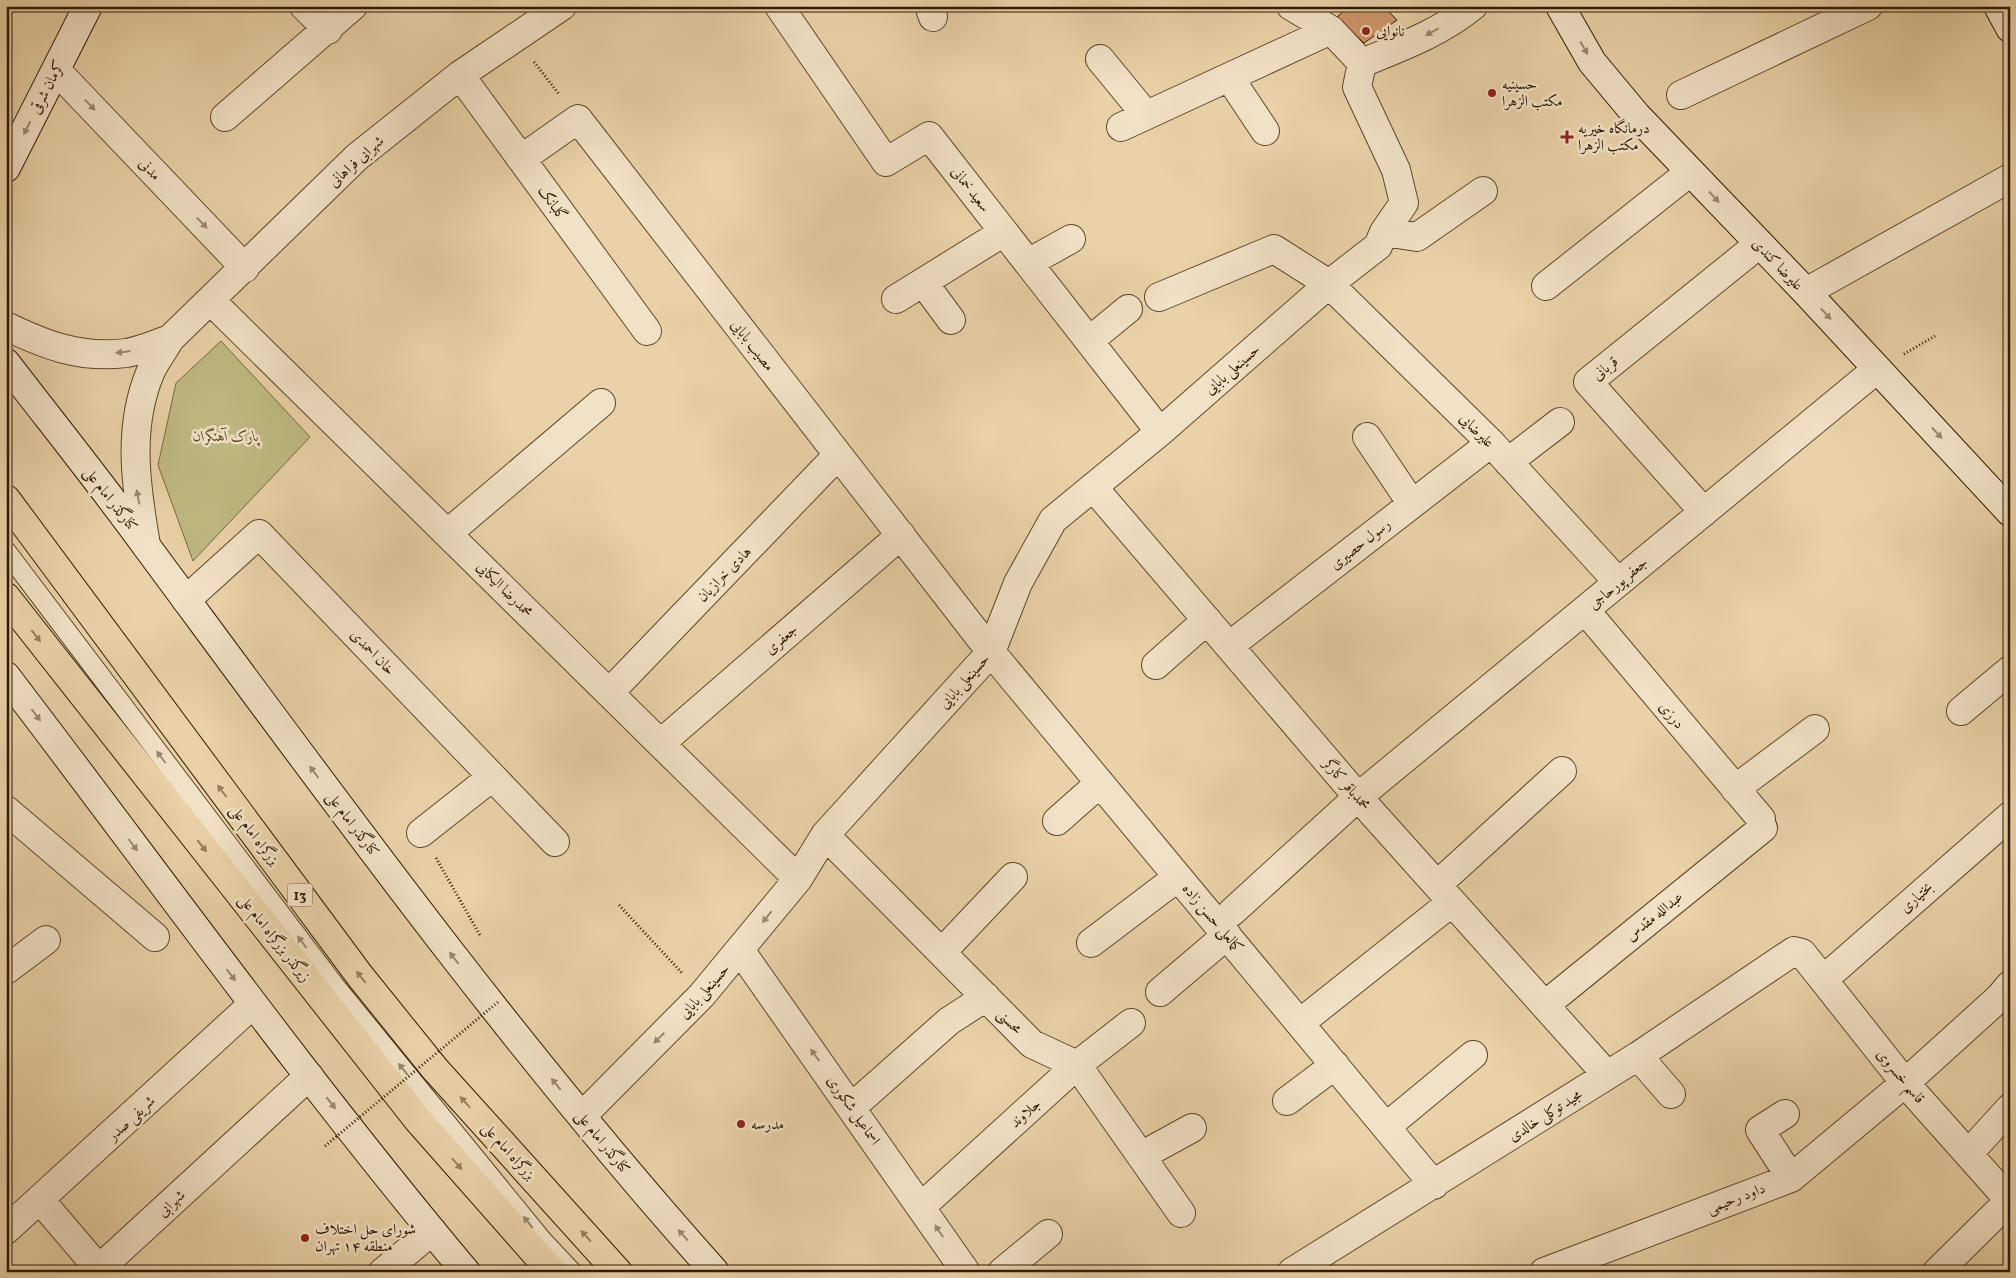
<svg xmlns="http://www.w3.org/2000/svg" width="2016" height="1278" font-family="Vollkorn,Amiri,serif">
<rect width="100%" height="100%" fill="#ead1a8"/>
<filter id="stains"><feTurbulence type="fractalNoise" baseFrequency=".004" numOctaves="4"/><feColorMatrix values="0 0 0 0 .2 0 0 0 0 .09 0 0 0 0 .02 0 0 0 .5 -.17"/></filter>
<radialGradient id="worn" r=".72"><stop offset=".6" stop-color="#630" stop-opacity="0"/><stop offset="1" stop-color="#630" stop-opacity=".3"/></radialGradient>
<!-- green -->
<path fill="#bfb982" stroke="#786941" d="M221 341 310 437 193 561 158 465 176 383Z"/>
<!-- building -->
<path fill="#cf976a" stroke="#301900" d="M1350 6H1383L1397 20 1364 43 1337 17Z"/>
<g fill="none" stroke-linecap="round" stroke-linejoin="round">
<defs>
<path id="lane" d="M6 551 335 986 542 1240 572 1272"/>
<path id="street" d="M304 6 328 30
M779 6 886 162 929 136 1160 432
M929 6 933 17
M1291 6 1331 30 1362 63
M1100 59 1146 115
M1362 63C1401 47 1440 33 1473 6
M56 70 245 268
M460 75 647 331
M1229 77 1265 131
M1681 95 1868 6
M225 117 353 6
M1121 127 1331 30
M521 159 578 119 991 652 1434 1185
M1384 232 1417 237 1483 191
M1028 263 1071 239
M923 282 951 320
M1546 286 1690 172
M1806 292 2010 178
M1159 297 1274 249 1329 284 1491 443 1618 582
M896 299 1004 232
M210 300 798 879
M6 326C45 345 81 359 126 353 140 351 156 344 170 339
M1089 341 1128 309
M1367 437 1412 504
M1508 462 1560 422
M1093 487 1358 797 1607 1075
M1704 512 1588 382 1759 244
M448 533 601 403
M146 545C136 487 127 429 150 373 155 361 164 350 170 339L357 157 460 75 562 6
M186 600 259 534 555 842
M1585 610 1761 819
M1229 646 1491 443
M1156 665 1207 620
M610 692 838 455
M1961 711 2010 670
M661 743 901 535
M1735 789 1815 729
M6 810 155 937
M1057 821 1100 783
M421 833 492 777
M825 835 1032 1044 1077 1065 1181 1213
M1437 885 1562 771
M1232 912 1358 797 1877 369
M1091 943 1178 877
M740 950 966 1272
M942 952 1013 877
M6 970 46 940
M1824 979 2010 816
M1160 992 1227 935
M1545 1005 1763 828
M1300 1023 1452 902
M1638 1056 1671 1094
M1287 1101 1335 1065
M852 1107 949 1021 986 997
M1785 1114 1760 1130 1791 1178
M582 1116 702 995 798 879 825 835 991 652 1018 583 1053 520 1160 432 1329 284 1378 246 1384 232 1404 203 1396 170 1357 87 1362 63
M1386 1127 1473 1055
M1969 1153 2010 1108
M1141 1156 1192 1128
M41 1201 99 1269 309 1076
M922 1206 1077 1065 1131 1023
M6 1230 253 1004
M383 1272 432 1231
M1002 1272 1048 1234
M1292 1272 1638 1056 1794 951 1802 953 1905 1083 2010 1201
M1544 1272 1791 1178 1905 1083 1999 998 2010 985
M1937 1272 2009 1201"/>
<path id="secondary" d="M1560 6 1592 62 1637 116 1806 292 2010 512
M1998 6 2010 28
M6 168 88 6
M6 363C53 424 102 485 147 547 330 794 510 1043 715 1272
M6 676C158 875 305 1080 466 1272"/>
<path id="highway" d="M6 499 360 976 435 1069 618 1272
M6 597 418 1120 552 1272"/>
</defs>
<!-- lane casing -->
<use href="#lane" stroke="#5e472a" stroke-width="21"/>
<!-- street casing -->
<use href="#street" stroke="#5e472a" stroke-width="30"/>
<!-- secondary casing -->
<use href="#secondary" stroke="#301900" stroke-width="30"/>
<!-- highway casing -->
<use href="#highway" stroke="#301900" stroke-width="30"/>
<!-- path -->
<path stroke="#301900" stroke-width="3" stroke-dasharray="1 2.5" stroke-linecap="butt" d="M534 62 559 94
M1904 354 1935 336
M436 858 481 937
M619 905 682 973"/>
<!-- lane -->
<use href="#lane" stroke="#f1e1c6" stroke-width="19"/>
<!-- street -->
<use href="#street" stroke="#f1e1c6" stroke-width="28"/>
<!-- secondary -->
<use href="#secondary" stroke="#f1e1c6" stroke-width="28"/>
<!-- highway -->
<use href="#highway" stroke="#ead1a8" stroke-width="28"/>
<!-- path-bridge -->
<path stroke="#301900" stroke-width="3" stroke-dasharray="1 2.5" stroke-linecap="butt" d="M325 1146 498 1002"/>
</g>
<!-- one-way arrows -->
<defs><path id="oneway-solid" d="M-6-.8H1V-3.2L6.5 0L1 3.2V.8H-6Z" transform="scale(1.25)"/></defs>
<g fill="#9a876d">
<use href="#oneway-solid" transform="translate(1432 32) rotate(152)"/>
<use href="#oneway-solid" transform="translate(1584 48) rotate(60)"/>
<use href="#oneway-solid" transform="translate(90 105) rotate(46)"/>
<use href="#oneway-solid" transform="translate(27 128) rotate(117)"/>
<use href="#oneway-solid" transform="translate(1714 197) rotate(47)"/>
<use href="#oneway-solid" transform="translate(202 223) rotate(46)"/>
<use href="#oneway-solid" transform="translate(1826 314) rotate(47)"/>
<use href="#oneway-solid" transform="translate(123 352) rotate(173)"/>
<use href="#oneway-solid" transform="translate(1937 433) rotate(47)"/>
<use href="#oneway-solid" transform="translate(138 497) rotate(-100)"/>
<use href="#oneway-solid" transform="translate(36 715) rotate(53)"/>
<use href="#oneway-solid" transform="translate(161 757) rotate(-127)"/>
<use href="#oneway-solid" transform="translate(314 772) rotate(-127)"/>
<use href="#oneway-solid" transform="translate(133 845) rotate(53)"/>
<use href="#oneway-solid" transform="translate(767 917) rotate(129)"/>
<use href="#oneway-solid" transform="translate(302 942) rotate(-127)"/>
<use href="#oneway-solid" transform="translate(454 958) rotate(-128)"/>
<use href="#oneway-solid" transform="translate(231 975) rotate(52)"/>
<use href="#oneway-solid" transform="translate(659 1038) rotate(135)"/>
<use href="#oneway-solid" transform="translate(815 1055) rotate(-126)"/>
<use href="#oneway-solid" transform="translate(403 1069) rotate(-129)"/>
<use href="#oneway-solid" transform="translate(556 1084) rotate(-129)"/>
<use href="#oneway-solid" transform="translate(331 1103) rotate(52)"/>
<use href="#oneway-solid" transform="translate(528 1222) rotate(-129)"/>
<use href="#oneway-solid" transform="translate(939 1231) rotate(-124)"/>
<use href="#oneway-solid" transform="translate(683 1235) rotate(-132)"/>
</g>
<g fill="#967e5c">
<use href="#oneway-solid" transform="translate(36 636) rotate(52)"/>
<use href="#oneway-solid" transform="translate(222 791) rotate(-127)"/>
<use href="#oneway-solid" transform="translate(202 846) rotate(52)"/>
<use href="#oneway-solid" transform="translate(361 977) rotate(-128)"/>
<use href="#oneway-solid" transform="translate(465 1102) rotate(-132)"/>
<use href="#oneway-solid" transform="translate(457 1164) rotate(49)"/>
<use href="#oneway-solid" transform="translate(586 1236) rotate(-132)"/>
</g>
<!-- markers -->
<g fill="#8f2418" stroke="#f1e1c6" stroke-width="2">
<circle cx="1366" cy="31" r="5"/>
<circle cx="1492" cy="93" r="5"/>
<path d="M1564.5 129.5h5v5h5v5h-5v5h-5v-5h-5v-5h5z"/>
<circle cx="741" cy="1124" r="5"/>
<circle cx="305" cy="1238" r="5"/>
</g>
<g text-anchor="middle" stroke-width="5" stroke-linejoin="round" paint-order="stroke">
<!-- shield labels -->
<rect fill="#f1e1c6" stroke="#6a553b" stroke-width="1" x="287.5" y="883.5" width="25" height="23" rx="4"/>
<g font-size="14" font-weight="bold" fill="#301900">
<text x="300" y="900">13</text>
</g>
<!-- poi labels -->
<g font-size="15" fill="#301900" stroke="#f1e1c6" text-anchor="start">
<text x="1376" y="36">نانوایی</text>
<text x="1502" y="89">حسینیه<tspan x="1502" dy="17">مکتب الزهرا</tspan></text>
<text x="1578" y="133">درمانگاه خیریه<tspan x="1578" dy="17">مکتب الزهرا</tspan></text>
<text x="751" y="1129">مدرسه</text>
<text x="315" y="1234">شورای حل اختلاف<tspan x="315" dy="17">منطقه ۱۴ تهران</tspan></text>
</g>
<!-- street labels -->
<g font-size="15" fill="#301900" stroke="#f1e1c6">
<text transform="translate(47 87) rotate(-63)" y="5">کرمان شرقی</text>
<text transform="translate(356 161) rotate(-42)" y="5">شهرابی فراهانی</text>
<text transform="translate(150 169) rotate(46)" y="5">مدنی</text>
<text transform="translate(971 189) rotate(52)" y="5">سعید خمانی</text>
<text transform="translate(553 203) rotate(54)" y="5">گلبانک</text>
<text transform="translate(1778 264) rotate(46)" y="5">علیرضا کندی</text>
<text transform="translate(753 345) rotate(52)" y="5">مصیب بابایی</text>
<text transform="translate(1605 368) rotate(-39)" y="5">قربانی</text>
<text transform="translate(1232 369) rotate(-41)" y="5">حسینعلی بابایی</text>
<text transform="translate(1477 430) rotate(45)" y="5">علیرضایی</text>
<text transform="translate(111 499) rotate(52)" y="5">کنارگذر امام علی</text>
<text transform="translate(1360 544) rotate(-38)" y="5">رسول حصیری</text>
<text transform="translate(724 574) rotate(-46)" y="5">هادی خرازیان</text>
<text transform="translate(1618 583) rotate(-40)" y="5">جعفر پورحاجی</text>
<text transform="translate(505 589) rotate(45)" y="5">محمدرضا الیکایی</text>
<text transform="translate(781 639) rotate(-41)" y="5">جعفری</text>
<text transform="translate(373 652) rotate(46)" y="5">خان احمدی</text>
<text transform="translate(964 681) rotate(-48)" y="5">حسینعلی بابایی</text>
<text transform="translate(1672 715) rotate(50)" y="5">درزی</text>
<text transform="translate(1347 784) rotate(49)" y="5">محمدباقر کارگر</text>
<text transform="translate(353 824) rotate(53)" y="5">کنارگذر امام علی</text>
<text transform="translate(255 835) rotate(53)" y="5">بزرگراه امام علی</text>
<text transform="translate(1916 897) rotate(-42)" y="5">بختیاری</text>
<text transform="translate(1654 916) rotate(-39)" y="5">عبدالله مقدس</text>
<text transform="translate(1213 918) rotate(50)" y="5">کمالعلی حسن زاده</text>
<text transform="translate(275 938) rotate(52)" y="5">زیرگذر بزرگراه امام علی</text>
<text transform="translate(704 991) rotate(-48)" y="5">حسینعلی بابایی</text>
<text transform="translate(1010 1021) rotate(45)" y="5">محسنی</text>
<text transform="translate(1901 1076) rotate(50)" y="5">قاسم خسروی</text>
<text transform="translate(854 1110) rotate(55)" y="5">اسماعیل شکوری</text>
<text transform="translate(1025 1113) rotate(-42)" y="5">جلاوند</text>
<text transform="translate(1545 1115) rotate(-32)" y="5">مجید توکلی خالدی</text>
<text transform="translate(131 1118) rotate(-43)" y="5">شریفی صدر</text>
<text transform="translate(603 1142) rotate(51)" y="5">کنارگذر امام علی</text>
<text transform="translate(509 1151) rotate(48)" y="5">بزرگراه امام علی</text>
<text transform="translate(1736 1198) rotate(-21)" y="5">داود رحیمی</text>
<text transform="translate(171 1203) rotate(-43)" y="5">شهرابی</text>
</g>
<!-- park labels -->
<g font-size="15" font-style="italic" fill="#5b4927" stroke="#f1e1c6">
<text x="226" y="441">پارک آهنگران</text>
</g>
</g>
<!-- margin -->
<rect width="2016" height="1278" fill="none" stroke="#ead1a8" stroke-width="25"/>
<rect x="8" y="8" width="2001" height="1263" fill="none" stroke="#301900" stroke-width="2.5"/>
<rect x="12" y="12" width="1991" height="1253" fill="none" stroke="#301900"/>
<rect width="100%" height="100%" filter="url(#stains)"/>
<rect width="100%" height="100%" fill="url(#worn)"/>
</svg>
